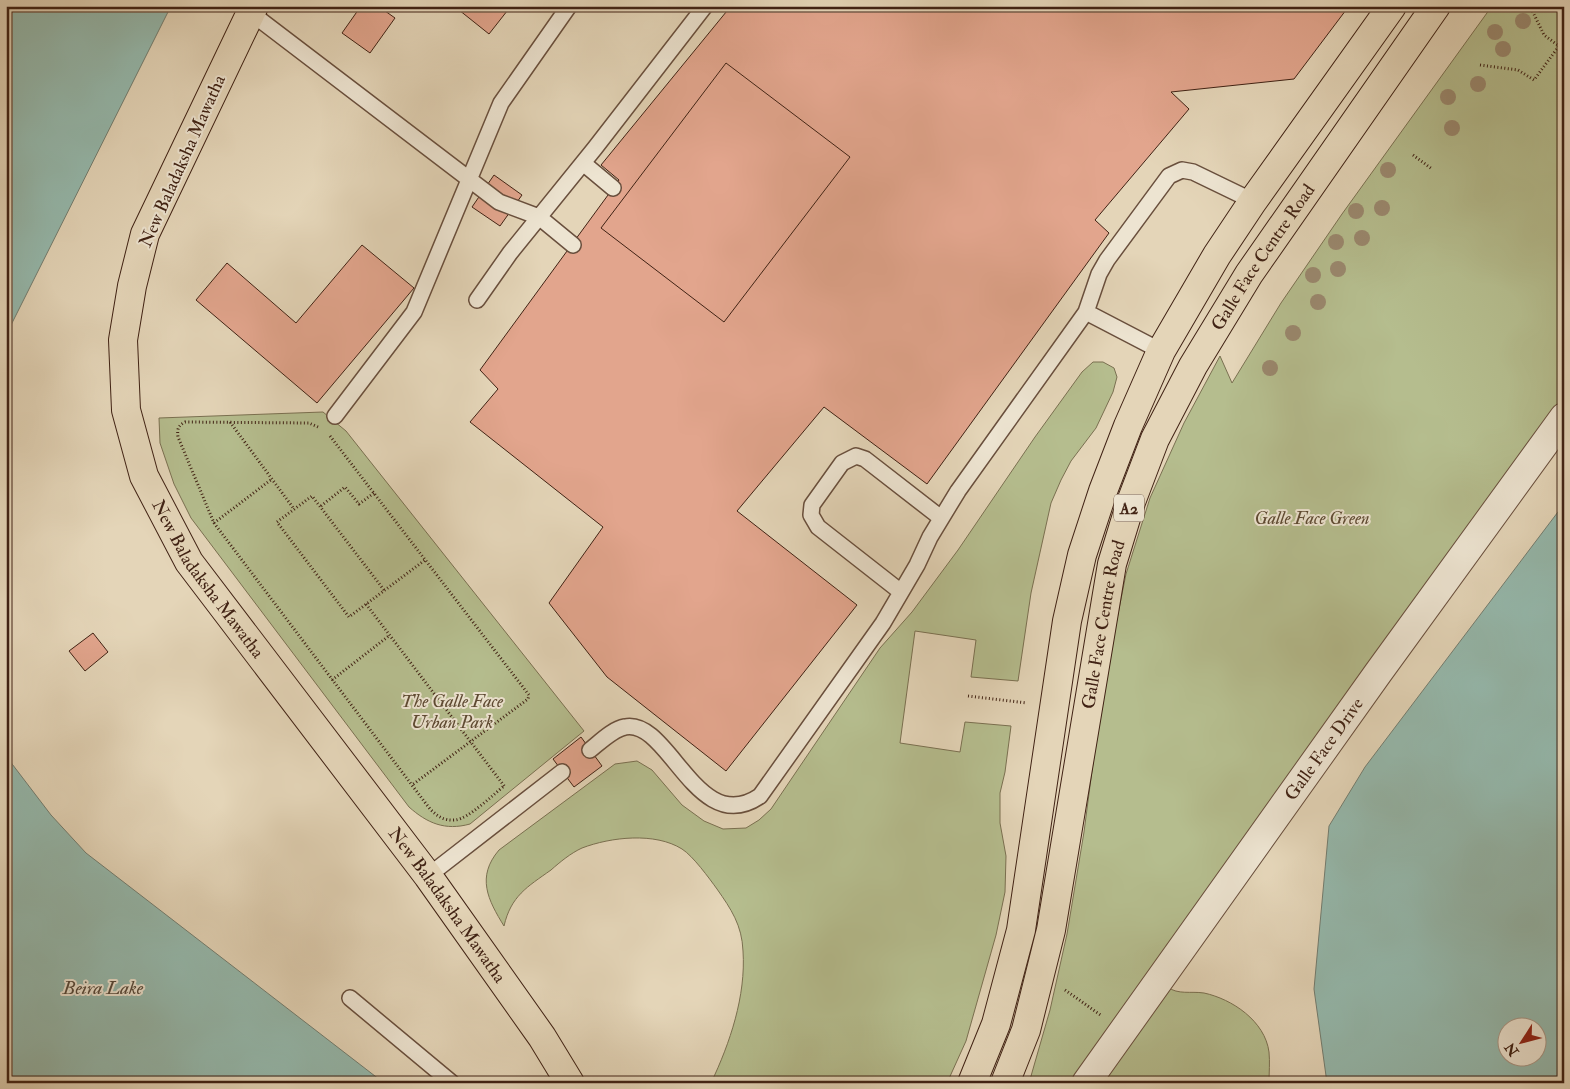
<svg xmlns="http://www.w3.org/2000/svg" width="1570" height="1089" font-family="'IM FELL Double Pica',serif">
<rect width="100%" height="100%" fill="#e4d5b8"/>
<filter id="stains"><feTurbulence type="fractalNoise" baseFrequency=".004" numOctaves="4"/><feColorMatrix values="0 0 0 0 .2 0 0 0 0 .09 0 0 0 0 .02 0 0 0 .5 -.17"/></filter>
<radialGradient id="worn" r=".72"><stop offset=".6" stop-color="#630" stop-opacity="0"/><stop offset="1" stop-color="#630" stop-opacity=".3"/></radialGradient>
<!-- green -->
<path fill="#b5bd8e" stroke="#7a7051" d="M1492 6H1564V438L1167 987C1179 995 1190 991 1204 993 1232 999 1265 1021 1269 1052 1270 1062 1269 1073 1269 1083H1029L1050 1010 1067 934 1084 832 1096 740 1110 654 1126 574 1150 498 1184 423 1220 356 1232 383 1281 303 1342 214Z
M1093 362H1103L1114 368 1117 377 1113 392 1096 428 1071 461 1061 480 1051 503 1031 593 1018 681 971 677 976 640 915 631 900 743 960 752 965 722 1011 726 1005 772 1000 793V823L1006 856 1005 892 996 935 966 1041 947 1083H711C730 1043 746 996 743 951 742 925 731 909 717 889 709 878 693 856 682 849 655 832 611 837 582 848 571 853 560 862 551 870 527 887 511 896 504 926 488 900 476 877 499 850L615 764 637 761 652 770 682 805 704 821 723 829 746 828 759 820 771 809 880 648 912 612 958 550 1035 437 1082 372Z
M323 412 346 431 584 731 470 824C445 831 427 823 409 807L191 518 174 484 160 443 159 418Z"/>
<!-- water -->
<path fill="#95b9ad" stroke="#737d70" fill-rule="evenodd" d="M6 6H171L6 335Z
M1564 504V1083H1327L1314 989 1329 826 1365 767ZM1508 1026H1538V1056H1508Z
M6 756 51 815 86 853 384 1083H6Z"/>
<!-- building -->
<path fill="#e2a58d" stroke="#402214" d="M361 6H378L395 18 370 53 342 33Z
M454 6H511L489 34Z
M731 6H1349L1294 79 1171 92 1189 109 1095 220 1109 233 927 484 824 407 737 511 857 605 726 771 607 677 549 603 603 527 470 422 498 389 480 370 619 180 601 165Z
M1211 6H1230L1211 9Z
M726 63 850 157 724 322 601 228Z
M494 175 522 195 500 226 472 207Z
M362 245 414 288 317 403 196 300 227 263 296 323Z
M93 633 108 652 85 671 69 651Z
M581 737 602 766 574 787 553 759Z"/>
<g fill="none" stroke-linecap="round" stroke-linejoin="round">
<defs>
<path id="lane" d="M251 13 499 202 539 217 573 245
M583 163 613 188
M477 300 510 253 595 148 705 6
M1086 312 1099 274 1107 260 1169 176 1182 170 1193 172 1253 201
M335 416 414 312 501 103 569 6
M901 592 818 527 811 515 812 505 842 463 856 456 865 459 941 518
M590 750C600 742 613 729 625 727 669 718 697 839 760 796L883 623 917 565 930 537 958 491 1086 312 1161 351
M428 876 562 772
M350 998 452 1083"/>
<g id="street">
<path id="s1" d="M1086 1083 1378 673 1564 417"/>
</g>
<g id="primary">
<path id="s2" d="M254 6 145 234 132 286 123 340 126 410 144 476 189 562 428 876 542 1037 570 1083"/>
</g>
<g id="highway">
<path d="M972 1083 996 1024 1021 930 1067 621 1082 555 1103 491 1128 426 1161 351 1217 255 1253 201 1392 6"/>
<path id="s3" d="M1005 1083 1026 1030 1051 930 1112 564 1131 502 1155 439 1193 366 1249 274 1436 6"/>
</g>
</defs>
<!-- lane casing -->
<use href="#lane" stroke="#694f3d" stroke-width="18"/>
<!-- street casing -->
<use href="#street" stroke="#694f3d" stroke-width="30"/>
<!-- primary casing -->
<use href="#primary" stroke="#402214" stroke-width="30"/>
<!-- highway casing -->
<use href="#highway" stroke="#402214" stroke-width="30"/>
<!-- path -->
<path stroke="#402214" stroke-width="3" stroke-dasharray="1 2.5" stroke-linecap="butt" d="M1480 65 1518 70 1534 80 1559 46 1544 35 1530 6
M1413 155 1432 169
M230 422 294 509
M318 427 309 423 185 422C178 426 177 429 178 437L214 523 430 809C437 816 444 821 455 820 468 819 493 795 504 786
M330 436 529 695 528 699 412 785
M321 506 345 487 359 504 374 493
M214 523 272 479
M384 590 312 496 277 522 349 617 425 560
M366 604 505 787
M332 680 390 635
M968 696 1027 703
M1065 990 1102 1016"/>
<!-- lane -->
<use href="#lane" stroke="#ede4d1" stroke-width="15"/>
<!-- street -->
<use href="#street" stroke="#ede4d1" stroke-width="28"/>
<!-- primary -->
<use href="#primary" stroke="#e4d5b8" stroke-width="28"/>
<!-- highway -->
<use href="#highway" stroke="#e4d5b8" stroke-width="28"/>
</g>
<!-- trees -->
<g fill="#9a886e">
<circle cx="1523" cy="21" r="8"/>
<circle cx="1495" cy="32" r="8"/>
<circle cx="1503" cy="49" r="8"/>
<circle cx="1478" cy="84" r="8"/>
<circle cx="1448" cy="97" r="8"/>
<circle cx="1452" cy="128" r="8"/>
<circle cx="1388" cy="170" r="8"/>
<circle cx="1382" cy="208" r="8"/>
<circle cx="1356" cy="211" r="8"/>
<circle cx="1362" cy="238" r="8"/>
<circle cx="1336" cy="242" r="8"/>
<circle cx="1338" cy="269" r="8"/>
<circle cx="1313" cy="275" r="8"/>
<circle cx="1318" cy="302" r="8"/>
<circle cx="1293" cy="333" r="8"/>
<circle cx="1270" cy="368" r="8"/>
</g>
<g text-anchor="middle" stroke-width="4" stroke-linejoin="round" paint-order="stroke">
<!-- shield labels -->
<rect fill="#ede4d1" stroke="#745c4d" stroke-width="1" x="1114" y="494.5" width="30" height="27" rx="4"/>
<g font-size="16" font-weight="bold" fill="#402214">
<text x="1129" y="514">A2</text>
</g>
<!-- street labels -->
<g font-size="18" fill="#402214" stroke="#ede4d1">
<text transform="translate(182 161) rotate(-66)" y="6">New Baladaksha Mawatha</text>
<text dy="6" stroke="none"><textPath href="#s3" startOffset="875">Galle Face Centre Road</textPath></text>
<text dy="6" stroke="none"><textPath href="#s2" startOffset="621">New Baladaksha Mawatha</textPath></text>
<text dy="6" stroke="none"><textPath href="#s3" startOffset="470">Galle Face Centre Road</textPath></text>
<text dy="6" stroke="none"><textPath href="#s1" startOffset="410">Galle Face Drive</textPath></text>
<text dy="6" stroke="none"><textPath href="#s2" startOffset="1026">New Baladaksha Mawatha</textPath></text>
</g>
<!-- park labels -->
<g font-size="18" font-style="italic" fill="#5d4932" stroke="#ede4d1">
<text x="1312" y="524">Galle Face Green</text>
<text x="452" y="707">The Galle Face<tspan x="452" dy="21">Urban Park</tspan></text>
</g>
<!-- water labels -->
<g font-size="19" font-style="italic" fill="#55483a" stroke="#ede4d1">
<text x="103" y="994">Beira Lake</text>
</g>
</g>
<!-- margin -->
<rect width="1570" height="1089" fill="none" stroke="#e4d5b8" stroke-width="25"/>
<rect x="8" y="8" width="1555" height="1074" fill="none" stroke="#402214" stroke-width="2.5"/>
<rect x="12" y="12" width="1545" height="1064" fill="none" stroke="#402214"/>
<!-- north arrow -->
<g transform="translate(1522 1042) rotate(234)"><circle r="24" fill="#ede4d1" stroke="#a89685"/>
<path d="M0-4L9 19L0 12L-9 19Z" fill="#8f2418"/>
<text y="-8" font-size="14" font-weight="bold" text-anchor="middle" fill="#402214">N</text>
</g>
<rect width="100%" height="100%" filter="url(#stains)"/>
<rect width="100%" height="100%" fill="url(#worn)"/>
</svg>
